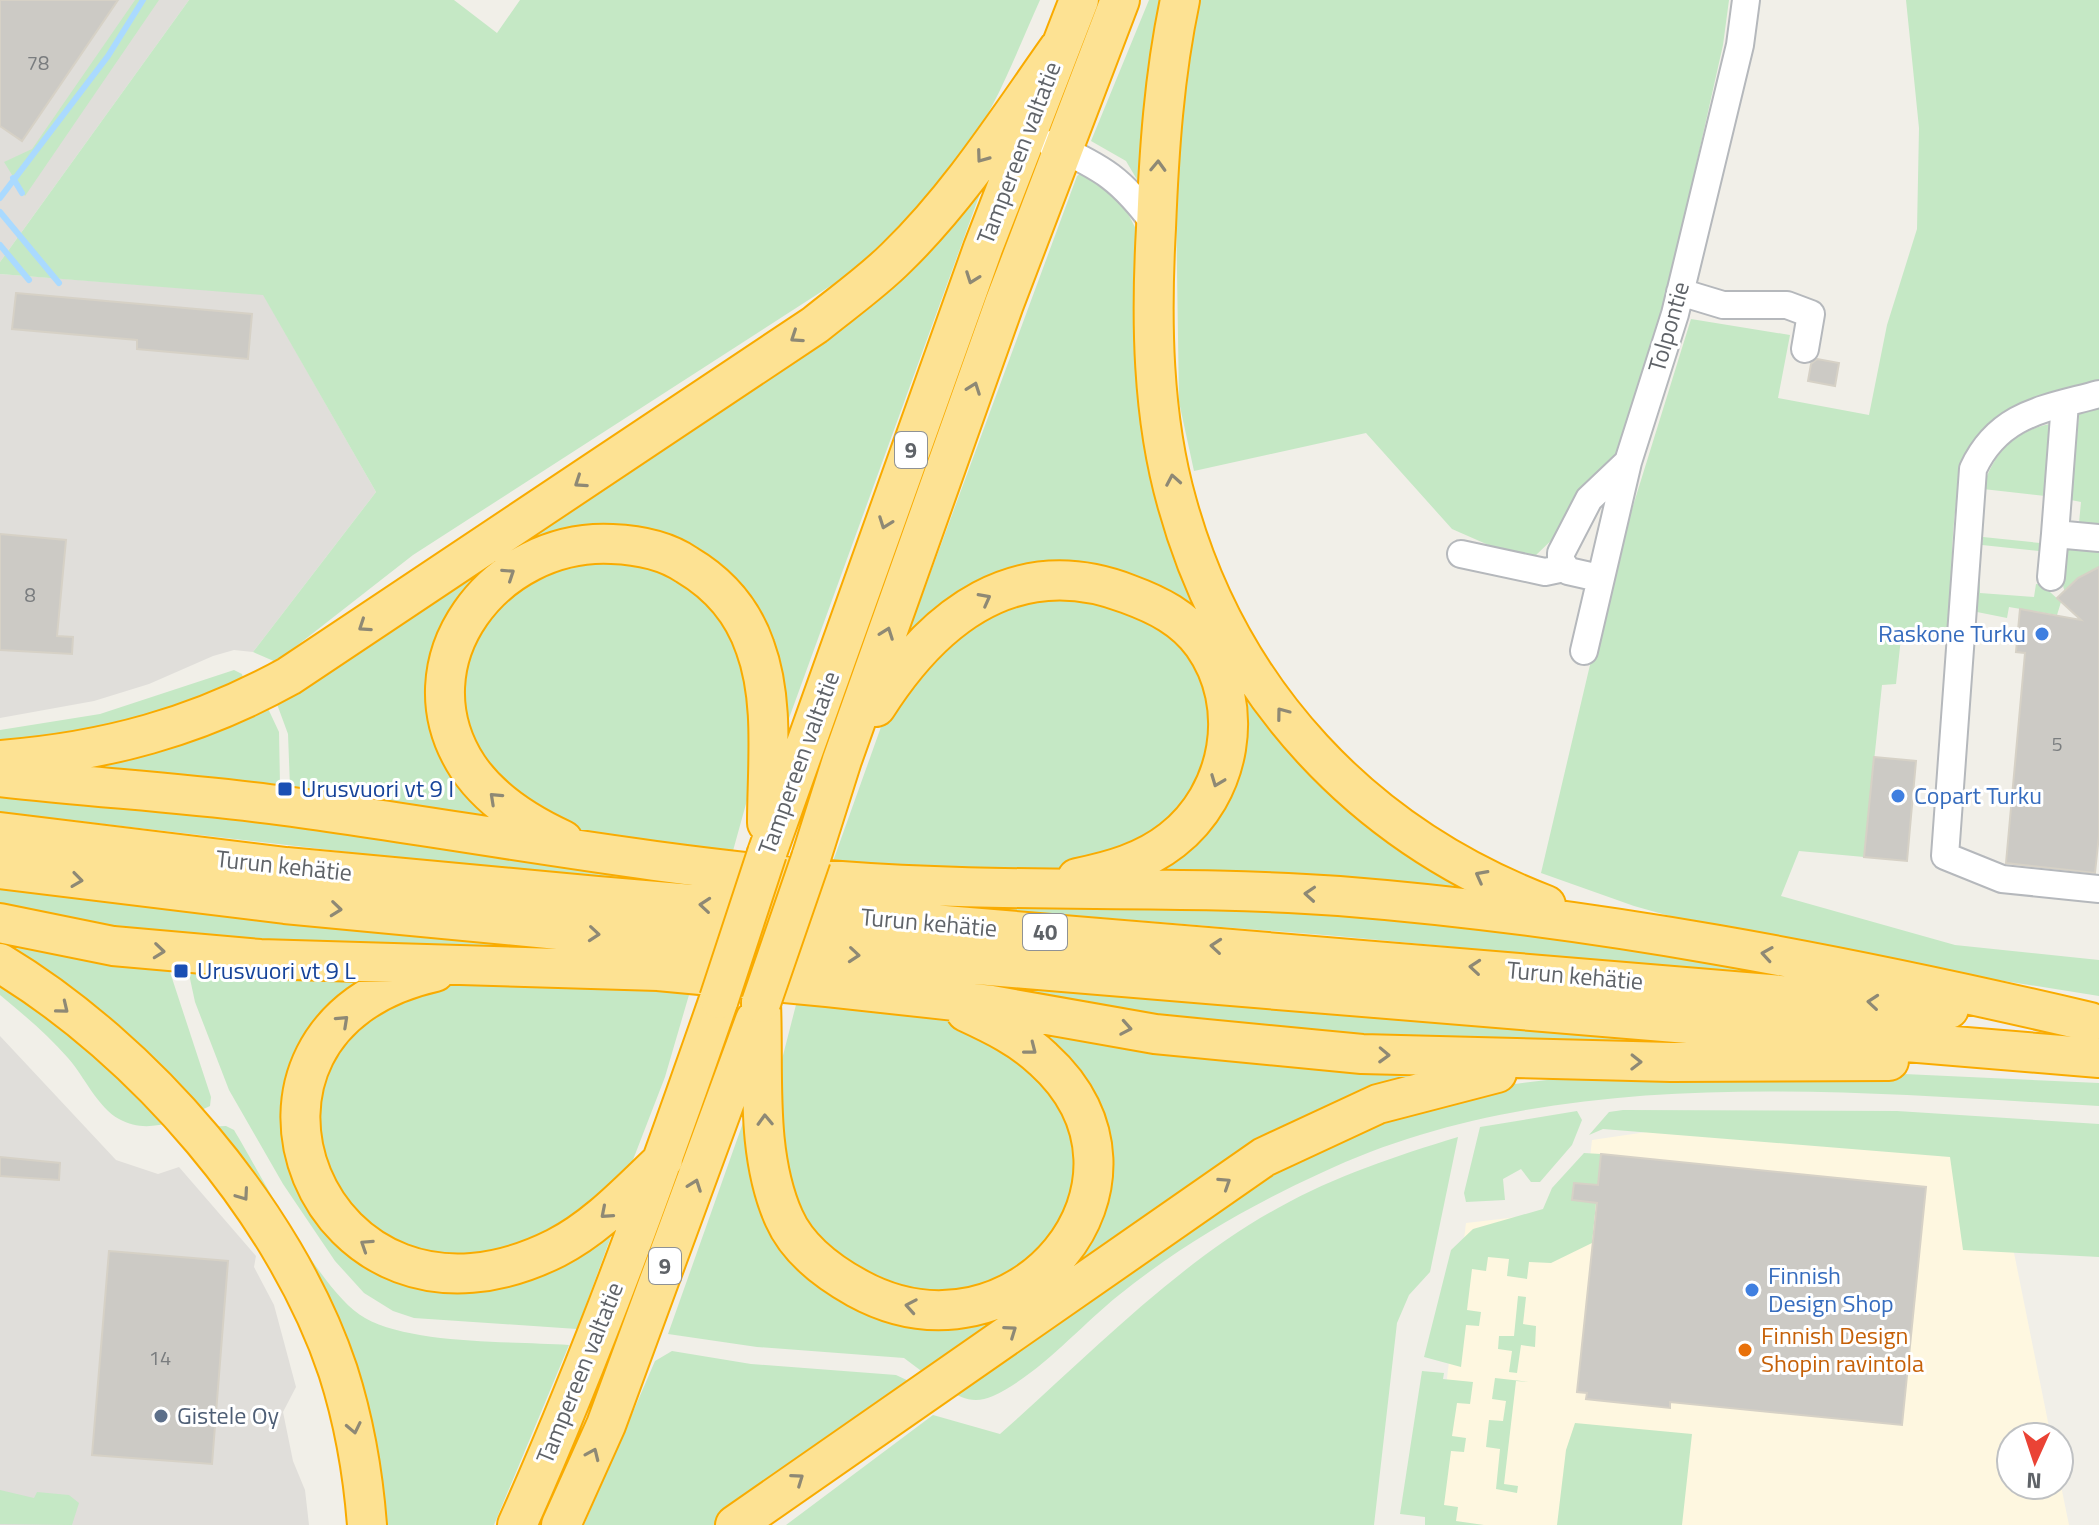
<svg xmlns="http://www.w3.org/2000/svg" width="2099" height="1525" font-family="'Titillium Web',sans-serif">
<rect width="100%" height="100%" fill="#f1efe8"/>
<!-- commercial -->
<path fill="#fef7e0" d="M1667 1129 1992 1143 2051 1437H2011V1485H2059V1476L2069 1525H1429L1466 1223 1584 1209 1592 1140Z"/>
<!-- industrial -->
<path fill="#e0deda" d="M0 0H189L0 262Z
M0 274 263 294 376 492 253 652 234 650 213 656 149 684 94 701 0 718Z
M0 1036 116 1160 158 1174 179 1167 256 1256 254 1267 274 1305 296 1387 283 1412 293 1461 305 1490 309 1525H0Z"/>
<!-- green -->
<path fill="#c5e8c5" d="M135 0H159L25 196 4 162 32 149Z
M189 0H454L497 33 520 0H1040C1024 35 1010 72 992 106 958 169 909 225 855 270L413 555 276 662 253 652 376 492 263 295 0 274V262Z
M1149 0H1172L1139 183 1126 161 1091 141Z
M1197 0H1729L1723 45 1664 308 1622 446 1560 532 1535 556 1493 547 1452 529 1366 433 1194 471 1179 402 1175 142Z
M1906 0H2099V383L1977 439C1946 481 1953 586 1950 640L1946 643 1901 638 1896 684 1882 685 1864 857 1799 851 1781 896 1955 945 2099 960V996L1766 943 1634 906 1541 873 1610 580 1691 319 1790 335 1778 398 1869 415 1887 325 1917 229 1919 128Z
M1086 169 1123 204 1138 233 1146 325 1247 678 1512 904 1111 882 1189 840 1229 673 1071 571 901 653 1077 176Z
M978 187 981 191 780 743 761 626 590 530 437 660 504 823 365 805 290 787 288 734 274 696Z
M2099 405V525L2079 523 2081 502 2071 500 2079 414Z
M2050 424 2055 430 2045 496 1983 489C1992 454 2015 431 2050 424Z
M2043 526 2041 567H2038L2039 551 1982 545 1983 537 2040 543Z
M2066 541 2099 544V568L2078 578 2065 593 2062 582Z
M610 554 698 584 741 648 754 720 749 793 731 858 582 837 528 811 465 735 461 719 467 645 523 579Z
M1975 576 1980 578V593L2034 597 2036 584 2056 585 2050 592 2061 602 2057 615 2009 607 2007 618 1972 611Z
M1029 596 1129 601 1201 659 1218 732 1186 812 1106 860 1061 869 1016 874 832 864 886 713 941 640Z
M234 670 242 674 245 684 204 707 0 747V730L100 714Z
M264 700 279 732 280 785 246 782 206 784 85 773 77 758Z
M0 788 1540 930 1809 980 1336 936 512 871 0 812Z
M0 888 283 923 1827 1053 1544 1051 283 951 0 913Z
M0 936 170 972 211 1097 210 1106 195 1113 0 953Z
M402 971 336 1010 305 1197C328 1239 364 1254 405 1276L616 1223 577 1329 414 1318 393 1311 364 1293 335 1261 283 1184 229 1090 195 1002 189 974Z
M0 978 45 1009 172 1122C154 1127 137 1129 119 1119 98 1108 84 1076 68 1058 47 1034 24 1015 0 995Z
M442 982 691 988 665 1077 631 1165 581 1217 502 1254 421 1255 368 1230 327 1172 319 1114 327 1064 366 1018Z
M798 997 944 1018 966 1024 1018 1054 1072 1122 1076 1188 1040 1260 956 1299 841 1268 784 1190 779 1071Z
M1013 1024 1474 1068 1418 1082 924 1373 904 1358 757 1347 668 1334 755 1089 797 1259 991 1315 1103 1172Z
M1861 1072 2099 1083V1106C1847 1092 1554 1062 1321 1173 1249 1206 1181 1245 1119 1295 1079 1327 1040 1374 993 1396 975 1404 962 1399 947 1389 1105 1279 1278 1134 1469 1092 1590 1066 1737 1075 1861 1072Z
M1623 1110 1897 1111 2099 1124V1257L1963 1250 1950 1157 1603 1129 1589 1135 1609 1112Z
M1577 1111 1582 1120 1572 1145 1540 1182H1531L1521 1169 1503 1179 1505 1200 1466 1202 1464 1193 1480 1127Z
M226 1126 234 1130C262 1176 321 1294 365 1318 413 1345 513 1341 569 1345L494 1525H377L369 1454 205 1127Z
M1458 1137 1430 1272 1409 1295 1397 1323 1374 1525H786L933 1415 1000 1434C1086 1358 1177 1263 1278 1208 1335 1176 1396 1156 1458 1137Z
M1584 1153 1601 1154 1592 1243 1551 1263 1529 1262 1527 1279 1507 1276 1509 1259 1488 1257 1486 1271 1472 1269 1467 1310 1481 1312 1479 1326 1466 1325 1461 1367 1424 1357 1451 1250 1473 1229 1543 1209 1552 1188Z
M1518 1296 1526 1297 1523 1324 1536 1326 1535 1347 1521 1345 1517 1373 1509 1372 1512 1351 1498 1349 1499 1336H1514Z
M672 1351 751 1364 896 1375 911 1382 724 1525H584L655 1361Z
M1422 1371 1444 1373 1443 1379 1473 1382 1470 1404 1457 1403 1452 1436 1466 1438 1464 1452 1451 1451 1444 1505 1458 1507 1456 1521 1484 1525H1425V1517L1400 1514Z
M1495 1378 1530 1382 1516 1381 1504 1484 1518 1486 1517 1493 1496 1489 1500 1449 1486 1447 1489 1420 1503 1421 1506 1401 1492 1399Z
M1575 1423 1692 1434 1682 1525H1557L1566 1450Z
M0 1490 34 1498 37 1492 69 1495 79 1503 72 1525 0 1524Z"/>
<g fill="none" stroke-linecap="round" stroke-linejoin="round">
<!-- stream -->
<path stroke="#aadaff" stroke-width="6" d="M13 178 22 193
M0 198 108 56 143 0
M0 212 59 283
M0 245 29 280"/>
</g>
<!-- building -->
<path fill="#cccac5" stroke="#d6d1c6" stroke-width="2" d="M0 0H118L22 141 0 126Z
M16 293 252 314 248 359 137 349V340L12 329Z
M1817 359 1839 363 1835 386 1808 381 1811 364Z
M0 534 66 540 57 636 73 637 72 654 0 650Z
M2099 567V835L2095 873 2006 863 2025 653 2016 652 2020 609 2081 620 2057 598 2078 578Z
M1874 757 1916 761 1907 861 1864 857Z
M1601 1154 1926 1187 1902 1425 1670 1402V1408L1586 1399 1587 1393 1577 1392 1597 1203 1572 1200 1574 1183 1598 1185Z
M0 1157 60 1163 59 1180 0 1176Z
M109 1251 228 1261 212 1464 92 1455Z"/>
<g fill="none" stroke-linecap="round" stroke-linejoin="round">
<defs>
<path id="minor" d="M1051 144C1103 168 1122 179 1156 226
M1680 292 1723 305H1787L1811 314 1805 349
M2099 394C2045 409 1999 413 1973 469L1945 856 2002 879 2099 889
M2065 403 2055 534 2099 538
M1461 554 1545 572 1564 568
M2051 577 2055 534
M1599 578 1568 571 1561 561V553L1589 499 1628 462
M1584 651 1628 462 1675 314 1740 45 1746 0"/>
<path id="highway" d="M1180 0C1164 76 1159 151 1156 228 1151 319 1152 415 1177 503 1230 694 1363 835 1546 905
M876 707C934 616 1017 551 1128 594 1158 605 1184 618 1203 644 1247 706 1231 794 1172 840 1144 862 1111 871 1077 878
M0 760C104 752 197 727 289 676L815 325C842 303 872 282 896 258 960 196 1008 120 1059 48
M0 777C95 788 190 793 285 806 470 831 654 867 841 881 1007 894 1173 884 1339 896 1592 916 1843 964 2090 1022
M0 832 286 867 597 896 1949 1009
M563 840C526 823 491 801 468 767 399 661 496 538 612 544 639 545 665 550 687 565 719 584 743 612 755 647 775 701 767 766 767 823
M767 853 983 248 1079 0
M811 858 842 760 1004 304 1120 0
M0 869 285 904 590 933 2099 1058
M0 923 113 946 260 959 658 971 827 987 991 1005 1155 1034 1362 1054 1671 1062 1889 1061
M0 963C143 1049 285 1212 338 1371 354 1421 363 1473 367 1525
M435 972C185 1028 317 1368 556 1248 597 1227 629 1192 663 1160
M761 1003C764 1073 755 1153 784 1218 798 1250 828 1272 857 1288 1017 1376 1178 1181 1043 1059 1021 1038 994 1025 966 1012
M517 1525C594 1353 657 1177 719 999
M561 1525 606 1425 755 1020
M735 1525 1264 1157 1378 1104 1497 1073"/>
</defs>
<!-- minor casing -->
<use href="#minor" stroke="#b5b8bc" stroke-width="30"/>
<!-- highway casing -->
<use href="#highway" stroke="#f9ab00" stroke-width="42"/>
<!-- minor -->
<use href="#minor" stroke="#fff" stroke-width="26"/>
<!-- highway -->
<use href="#highway" stroke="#fde293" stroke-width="38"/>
<defs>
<path id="highway-bridge" d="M719 999 767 853
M761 1003 811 858"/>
</defs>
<!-- highway-bridge casing -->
<use href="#highway-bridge" stroke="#f9ab00" stroke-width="42" stroke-linecap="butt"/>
<!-- highway-bridge -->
<use href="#highway-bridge" stroke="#fde293" stroke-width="38"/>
</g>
<!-- one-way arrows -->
<defs><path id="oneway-chevron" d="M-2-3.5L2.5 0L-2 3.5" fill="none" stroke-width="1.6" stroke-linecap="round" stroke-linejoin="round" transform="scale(2)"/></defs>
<g stroke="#8e8975">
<use href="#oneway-chevron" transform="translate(982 157) rotate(126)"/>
<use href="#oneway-chevron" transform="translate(1158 166) rotate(-88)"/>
<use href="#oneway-chevron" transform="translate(972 278) rotate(110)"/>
<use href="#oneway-chevron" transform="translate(796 337) rotate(146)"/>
<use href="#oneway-chevron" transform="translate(974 388) rotate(-70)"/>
<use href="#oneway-chevron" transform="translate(1173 480) rotate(-100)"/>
<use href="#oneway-chevron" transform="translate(580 482) rotate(146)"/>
<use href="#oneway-chevron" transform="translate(885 523) rotate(110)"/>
<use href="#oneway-chevron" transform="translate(509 574) rotate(-34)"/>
<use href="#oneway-chevron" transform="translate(985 599) rotate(-28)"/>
<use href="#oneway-chevron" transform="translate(364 626) rotate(146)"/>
<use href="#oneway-chevron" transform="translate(887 633) rotate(-70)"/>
<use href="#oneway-chevron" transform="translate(1282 713) rotate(-127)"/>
<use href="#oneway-chevron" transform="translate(1217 781) rotate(111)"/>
<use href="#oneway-chevron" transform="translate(495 798) rotate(-137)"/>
<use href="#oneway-chevron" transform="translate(1481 876) rotate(-152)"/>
<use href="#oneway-chevron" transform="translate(77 880) rotate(8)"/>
<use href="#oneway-chevron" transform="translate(1310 894) rotate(-176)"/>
<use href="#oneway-chevron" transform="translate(705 905) rotate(-175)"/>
<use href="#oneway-chevron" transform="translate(336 909) rotate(6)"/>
<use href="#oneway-chevron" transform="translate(594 934) rotate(5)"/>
<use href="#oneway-chevron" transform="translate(1216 946) rotate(-175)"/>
<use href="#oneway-chevron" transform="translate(159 951) rotate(6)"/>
<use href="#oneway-chevron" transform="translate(1767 954) rotate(-171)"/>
<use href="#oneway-chevron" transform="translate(854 955) rotate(5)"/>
<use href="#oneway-chevron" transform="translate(1475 967) rotate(-175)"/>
<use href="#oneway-chevron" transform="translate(1873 1002) rotate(-175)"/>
<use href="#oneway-chevron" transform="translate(63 1008) rotate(39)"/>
<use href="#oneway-chevron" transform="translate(343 1021) rotate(-43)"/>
<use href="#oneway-chevron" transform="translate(1126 1028) rotate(10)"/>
<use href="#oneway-chevron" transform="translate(1031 1049) rotate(38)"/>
<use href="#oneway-chevron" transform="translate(1384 1055) rotate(2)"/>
<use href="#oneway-chevron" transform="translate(1636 1062) rotate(1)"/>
<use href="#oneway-chevron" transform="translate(765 1120) rotate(-92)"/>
<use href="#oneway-chevron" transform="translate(1225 1183) rotate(-33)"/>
<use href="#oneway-chevron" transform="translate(695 1185) rotate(-70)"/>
<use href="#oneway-chevron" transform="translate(243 1195) rotate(55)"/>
<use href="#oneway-chevron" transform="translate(606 1213) rotate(139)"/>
<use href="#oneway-chevron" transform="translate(366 1245) rotate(-147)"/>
<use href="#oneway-chevron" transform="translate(911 1306) rotate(-170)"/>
<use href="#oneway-chevron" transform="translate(1011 1331) rotate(-35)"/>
<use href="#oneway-chevron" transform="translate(354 1428) rotate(78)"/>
<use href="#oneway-chevron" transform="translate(593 1454) rotate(-66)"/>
<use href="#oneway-chevron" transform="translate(798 1479) rotate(-35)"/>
</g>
<!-- markers -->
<g fill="#3f7fe0" stroke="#fff" stroke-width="3">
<circle cx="2042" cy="634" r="8"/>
<circle cx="1898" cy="796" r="8"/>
<circle cx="1752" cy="1290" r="8"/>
</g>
<g fill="#1a4fb4" stroke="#fff" stroke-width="3">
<rect x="277" y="781" width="16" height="16" rx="4"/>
<rect x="173" y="963" width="16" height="16" rx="4"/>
</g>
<circle fill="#e8710a" stroke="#fff" stroke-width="3" cx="1745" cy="1350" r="8"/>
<circle fill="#5c6f8a" stroke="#fff" stroke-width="3" cx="161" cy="1416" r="8"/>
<g text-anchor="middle" stroke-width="6" stroke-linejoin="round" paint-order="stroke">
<!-- number labels -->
<g font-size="20" fill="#7a7d7f">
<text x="38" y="70">78</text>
<text x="30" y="602">8</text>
<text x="2057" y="751">5</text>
<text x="160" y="1365">14</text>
</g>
<!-- shield labels -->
<g fill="#fff" stroke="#8f9295" stroke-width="2">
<rect x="895" y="432" width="32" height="36" rx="6"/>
<rect x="1023" y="914" width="44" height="36" rx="6"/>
<rect x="649" y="1248" width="32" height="36" rx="6"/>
</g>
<g font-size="22" font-weight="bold" fill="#5f6368">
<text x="911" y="458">9</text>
<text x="1045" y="940">40</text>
<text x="665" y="1274">9</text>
</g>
<!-- street labels -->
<g font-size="24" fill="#5f6368" stroke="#fff">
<text transform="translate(1019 153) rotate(-69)" y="8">Tampereen valtatie</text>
<text transform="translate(1669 327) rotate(-74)" y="8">Tolpontie</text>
<text transform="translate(799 763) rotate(-70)" y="8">Tampereen valtatie</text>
<text transform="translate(284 866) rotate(6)" y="8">Turun kehätie</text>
<text transform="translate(929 923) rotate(5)" y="8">Turun kehätie</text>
<text transform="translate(1575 976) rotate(5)" y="8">Turun kehätie</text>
<text transform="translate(580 1373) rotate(-68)" y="8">Tampereen valtatie</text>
</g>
<!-- shop labels -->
<g font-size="24" fill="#366cbe" stroke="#fff" text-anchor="start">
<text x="2026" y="642" text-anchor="end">Raskone Turku</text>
<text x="1914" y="804">Copart Turku</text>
<text x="1768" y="1284">Finnish<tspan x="1768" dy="28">Design Shop</tspan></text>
</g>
<!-- transit labels -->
<g font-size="24" fill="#164399" stroke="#fff" text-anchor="start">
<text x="301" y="797">Urusvuori vt 9 I</text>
<text x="197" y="979">Urusvuori vt 9 L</text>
</g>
<!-- food labels -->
<g font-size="24" fill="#c56008" stroke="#fff" text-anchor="start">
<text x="1761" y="1344">Finnish Design<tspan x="1761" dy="28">Shopin ravintola</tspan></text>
</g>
<!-- service labels -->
<g font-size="24" fill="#4e5e75" stroke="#fff" text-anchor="start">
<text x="177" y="1424">Gistele Oy</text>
</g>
</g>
<!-- north arrow -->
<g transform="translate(2035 1461) rotate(183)"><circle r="38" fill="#ffffff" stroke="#bfc1c3" stroke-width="2"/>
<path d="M0-6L14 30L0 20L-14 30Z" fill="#ea4335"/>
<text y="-12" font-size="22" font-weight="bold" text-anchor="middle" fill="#5f6368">N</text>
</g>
</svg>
